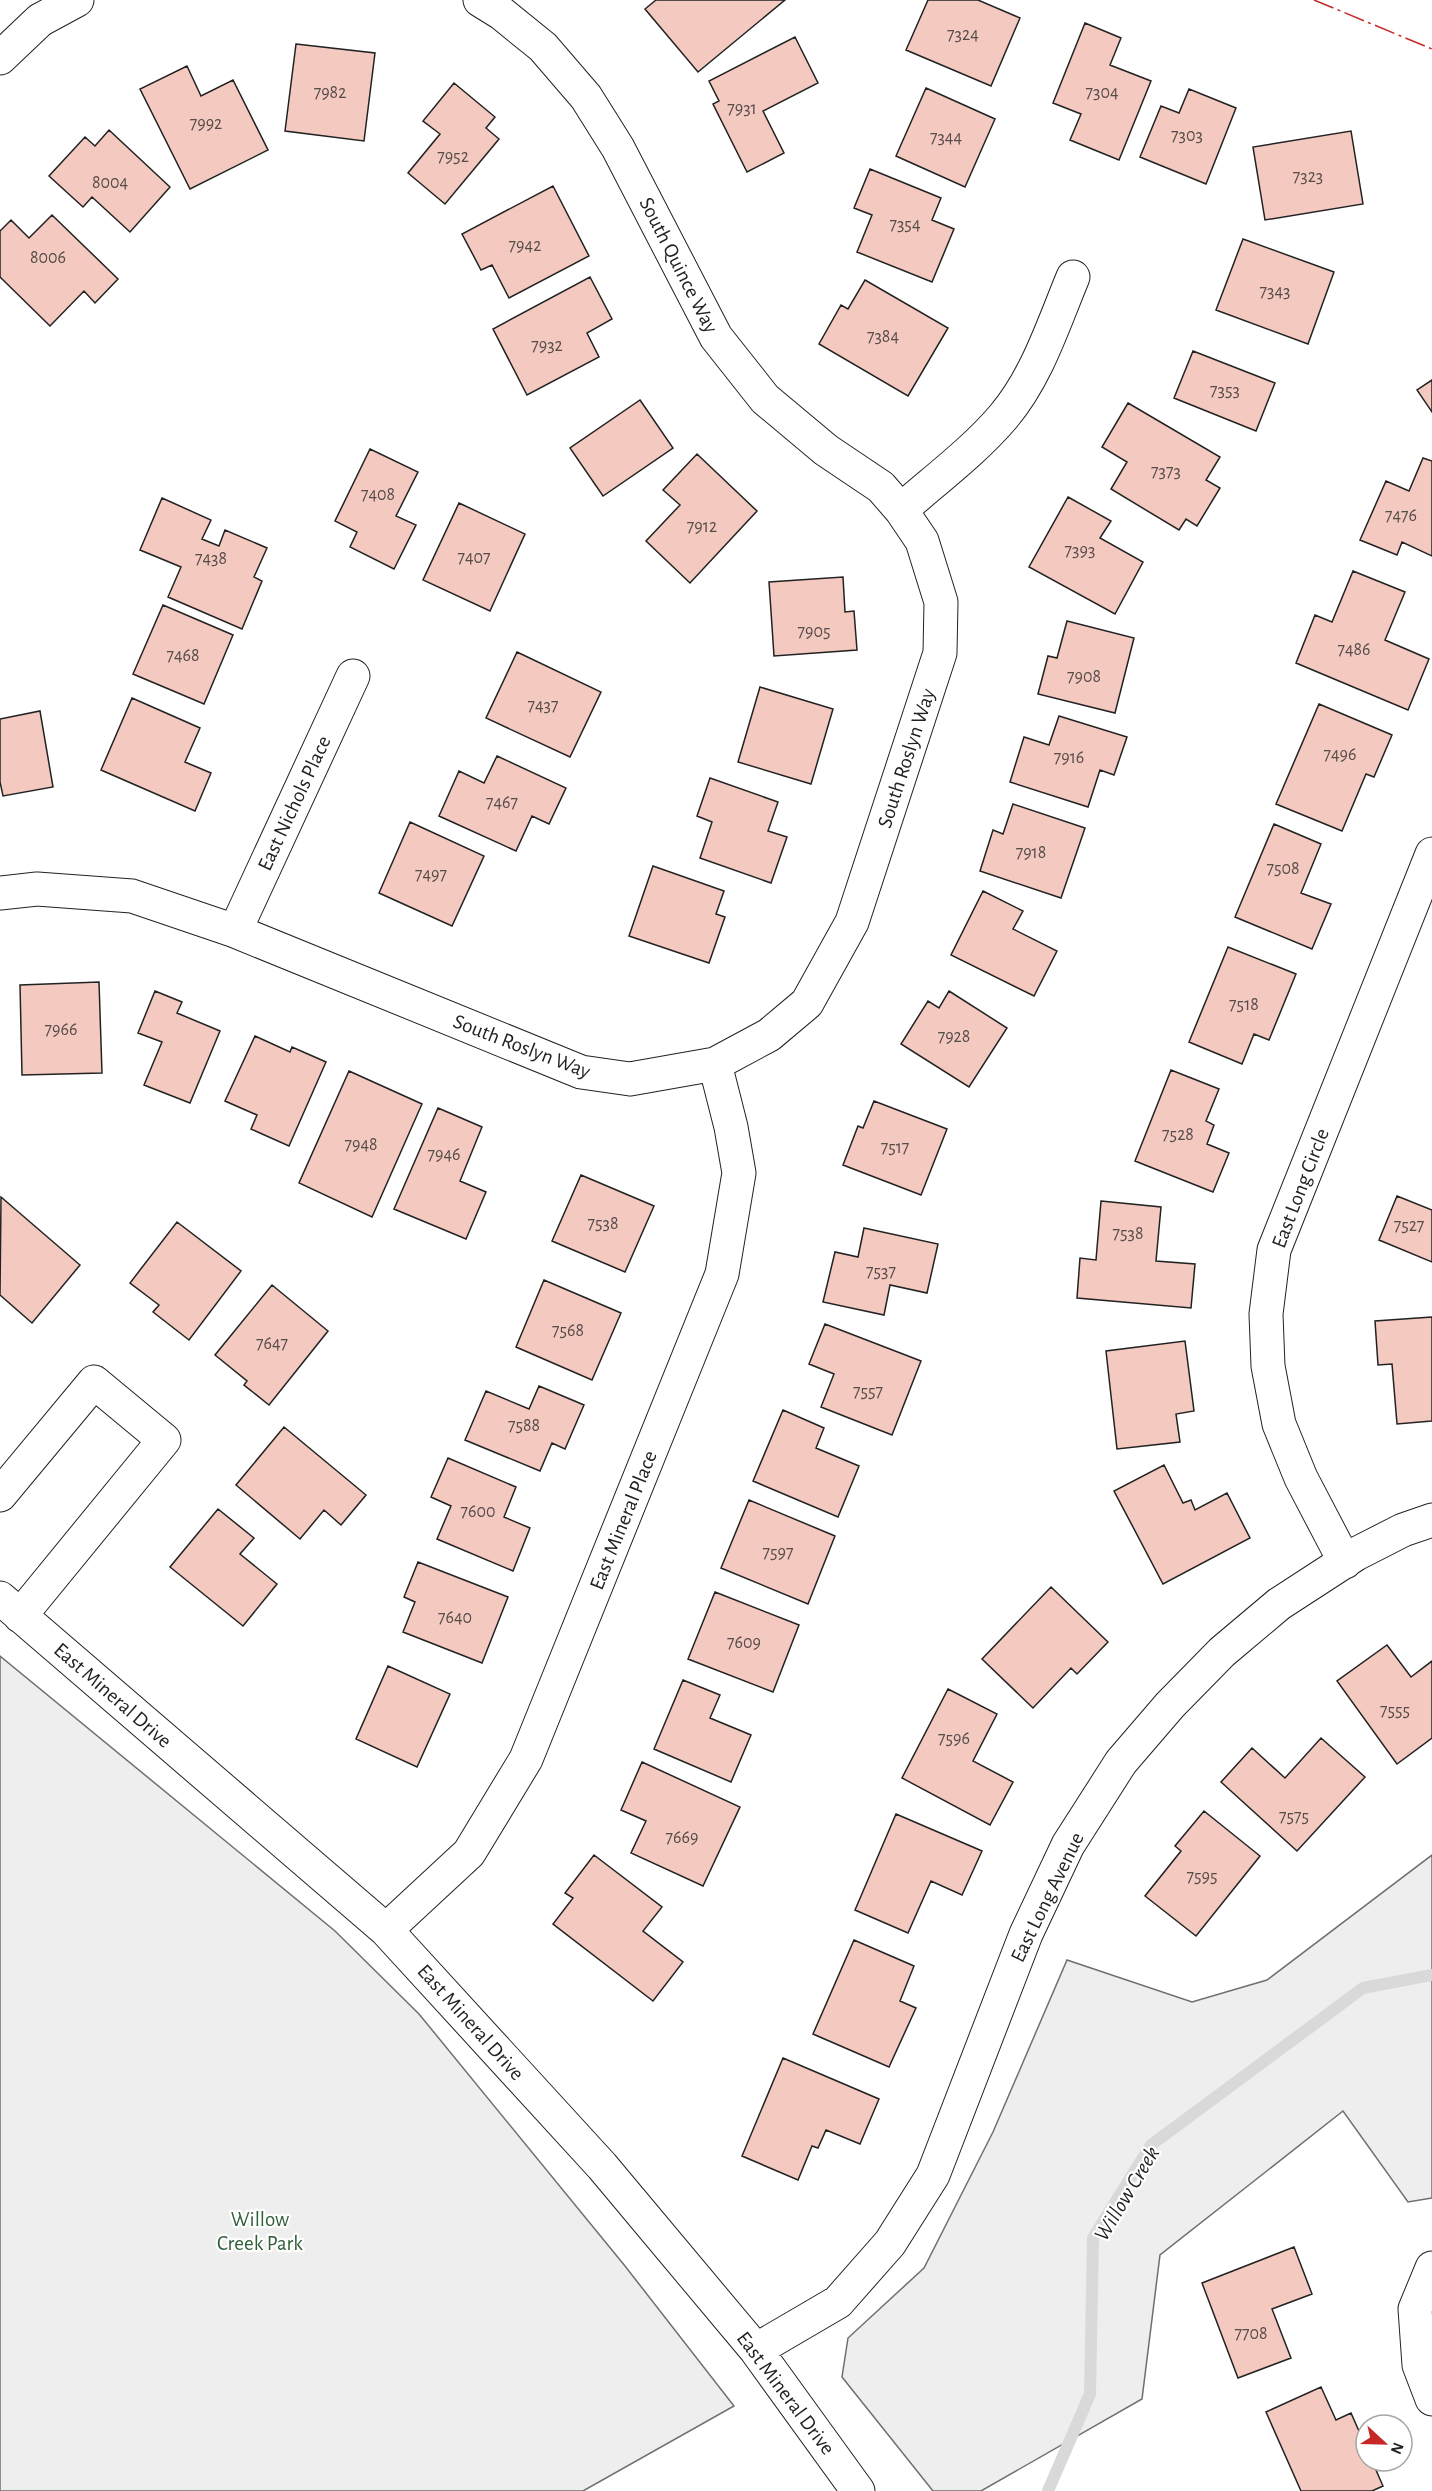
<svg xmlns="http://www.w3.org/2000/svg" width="1432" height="2491" font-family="'Alegreya Sans',sans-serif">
<rect width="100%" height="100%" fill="#fff"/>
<!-- green -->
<path fill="#eee" stroke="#6f6f6f" stroke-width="1.5" d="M0 1656 335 1931 419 2014 625 2266 734 2406 583 2491H0Z
M1432 1855V2198L1408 2202 1343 2111 1160 2255 1142 2399 981 2491H933L842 2377 848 2338 924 2268 993 2132 1067 1960 1192 2002 1267 1980Z"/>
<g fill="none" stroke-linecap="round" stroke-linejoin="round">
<!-- stream -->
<path stroke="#d9d9d9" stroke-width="12" d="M1048 2491 1090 2394 1093 2238 1151 2145 1363 1988 1432 1975"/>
</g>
<!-- building -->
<path fill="#f3c9c0" stroke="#222" stroke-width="1.5" d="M656 0H785L698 72 645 9Z
M928 0H978L1020 18 991 86 906 50Z
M1085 23 1121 38 1110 65 1151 81 1119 160 1070 140 1081 114 1053 103Z
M795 37 818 83 763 111 784 153 747 172 713 104 719 101 709 81Z
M296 44 375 53 364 141 285 131Z
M187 66 201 96 233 80 268 150 190 189 140 89Z
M454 83 495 117 486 128 499 139 445 204 408 173 440 134 423 121Z
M926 88 995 119 965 187 896 156Z
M1189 89 1236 108 1206 184 1140 157 1161 106 1179 113Z
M109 130 170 187 130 232 92 197 83 207 49 176 85 137 95 146Z
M1351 131 1363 204 1265 220 1253 147Z
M870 169 941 198 932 220 954 229 932 282 857 252 872 215 854 208Z
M553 186 589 256 509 298 492 265 481 270 462 234Z
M52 215 118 279 95 303 84 291 50 326 0 277V231L11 220 29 238Z
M1243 239 1334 272 1308 344 1216 310Z
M590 277 612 319 587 333 599 357 527 395 493 329Z
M865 280 948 328 908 396 819 344 841 305 848 309Z
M1193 351 1275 383 1256 431 1174 398Z
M1432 380V412L1417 390Z
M640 400 673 448 603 496 570 448Z
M1128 403 1220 457 1206 480 1220 488 1197 526 1186 519 1179 530 1111 489 1127 462 1102 447Z
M370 449 418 472 396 516 416 525 394 569 350 547 357 532 335 521Z
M697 454 757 511 690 583 646 541 680 505 663 490Z
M1423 458 1432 461V556L1402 542 1397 555 1360 540 1386 481 1409 491Z
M1068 497 1111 521 1100 538 1143 562 1115 614 1029 567Z
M162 498 211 520 202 539 219 546 225 530 267 548 254 577 262 581 242 629 168 597 181 567 140 550Z
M459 503 525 534 490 611 423 580Z
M1353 571 1405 592 1385 640 1429 659 1408 710 1296 663 1315 615 1332 622Z
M843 577 845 612 854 611 857 650 774 656 769 582Z
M163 605 233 635 204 704 133 674Z
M1067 621 1134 638 1115 713 1038 694 1048 656 1057 658Z
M517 652 601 692 570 757 486 718Z
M760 687 833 709 811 784 738 762Z
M132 698 200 728 185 762 211 773 195 811 101 770Z
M1319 704 1392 735 1374 777 1366 774 1342 831 1276 804Z
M40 711 53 787 3 796 0 782V719Z
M1059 716 1127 737 1114 775 1100 770 1088 807 1010 782 1024 737 1049 745Z
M497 756 566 788 549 824 532 816 516 851 439 816 459 771 484 783Z
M710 778 778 802 768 831 787 837 771 883 700 858 712 822 697 816Z
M1013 804 1085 828 1061 898 980 871 993 830 1003 834Z
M410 822 484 856 452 926 379 893Z
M1274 824 1321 844 1301 893 1331 904 1312 949 1235 917Z
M653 866 724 891 716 914 725 917 709 963 629 936Z
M983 891 1023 911 1013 929 1057 951 1034 996 951 955Z
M1228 947 1296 974 1269 1040 1254 1034 1242 1064 1189 1042Z
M99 982 102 1073 22 1075 20 985Z
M155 991 182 1002 177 1013 220 1031 190 1103 144 1085 162 1042 138 1033Z
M949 991 1007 1028 969 1087 901 1044 928 1001 939 1008Z
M255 1036 290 1052 292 1047 326 1062 289 1146 251 1129 257 1115 225 1101Z
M1171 1070 1219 1089 1206 1121 1214 1125 1207 1144 1229 1153 1213 1192 1135 1161Z
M349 1071 422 1104 372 1217 299 1183Z
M874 1101 947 1129 921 1195 843 1165 858 1126 863 1128Z
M438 1108 482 1127 460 1181 486 1192 466 1239 394 1209Z
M581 1175 654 1206 625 1272 552 1241Z
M1397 1196 1432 1210V1262L1379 1240Z
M1 1197 80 1265 32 1323 0 1295Z
M1101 1201 1161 1207 1156 1261 1195 1264 1191 1308 1077 1298 1080 1258 1096 1260Z
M177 1222 241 1271 189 1340 153 1312 159 1305 130 1283Z
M864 1228 938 1244 927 1293 890 1285 884 1315 823 1302 835 1252 858 1257Z
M544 1280 621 1313 592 1380 516 1347Z
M272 1285 328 1331 269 1405 244 1385 247 1381 215 1355Z
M1432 1317V1421L1397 1424 1392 1364 1378 1365 1375 1321Z
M825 1324 921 1361 892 1435 821 1407 834 1374 809 1364Z
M1185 1341 1194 1411 1176 1414 1180 1442 1117 1449 1106 1351Z
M539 1386 584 1405 565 1449 552 1443 540 1471 465 1440 486 1391 529 1409Z
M783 1410 824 1428 816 1448 859 1466 838 1517 753 1481Z
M284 1427 366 1495 341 1525 324 1510 300 1539 236 1485Z
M448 1458 516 1487 504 1517 530 1528 513 1571 437 1539 451 1506 431 1497Z
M1164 1465 1183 1503 1191 1500 1195 1510 1227 1493 1250 1538 1163 1584 1114 1491Z
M749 1500 835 1536 808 1604 721 1568Z
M218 1509 254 1538 240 1554 277 1584 243 1626 170 1567Z
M418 1562 508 1597 482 1663 403 1632 415 1602 404 1597Z
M1051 1587 1108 1642 1077 1674 1071 1668 1033 1708 982 1659Z
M715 1592 799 1625 773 1692 688 1659Z
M1387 1645 1411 1677 1432 1661V1738L1397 1764 1337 1681Z
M388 1666 450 1694 417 1767 356 1739Z
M683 1680 720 1695 710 1718 751 1735 731 1782 654 1749Z
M948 1689 997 1714 973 1761 1013 1782 990 1825 902 1778Z
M1321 1738 1365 1777 1297 1851 1221 1782 1252 1748 1285 1778Z
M642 1762 740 1807 703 1886 631 1853 646 1821 621 1810Z
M1204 1811 1260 1856 1196 1936 1145 1896 1181 1851 1175 1846Z
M896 1814 982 1851 962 1895 931 1881 908 1933 855 1910Z
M594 1855 662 1907 643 1931 683 1962 653 2001 553 1924 573 1898 565 1893Z
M854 1940 914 1966 900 2001 916 2008 889 2067 813 2034Z
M783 2058 879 2099 860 2144 826 2130 818 2148 812 2146 798 2180 742 2156Z
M1294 2247 1312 2294 1272 2309 1291 2358 1238 2378 1202 2283Z
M1321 2387 1336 2420 1351 2413 1366 2447V2461H1372L1383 2486 1372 2491H1301L1266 2412Z"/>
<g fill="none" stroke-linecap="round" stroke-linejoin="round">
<defs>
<path id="minor" d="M0 58 40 20 77 0
M901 510C935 480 974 451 1003 417 1037 377 1053 325 1073 277
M0 893 37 889 132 896 235 931 581 1072 630 1079 715 1064 769 1035 807 1003 852 922 940 653 941 602 922 541 901 510 881 487 826 450 765 399 716 337 618 148 586 97 543 47 501 13 480 0
M235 931 353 676
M0 1495 94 1382 164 1440 20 1616
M1345 1562 1301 1478 1279 1424 1268 1366 1266 1314 1274 1250 1432 854
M0 1598 386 1930 602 2166 756 2350 858 2491
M386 1930 469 1853 526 1759 722 1274 739 1173 731 1127 715 1064
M1432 2268 1415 2309 1419 2365 1432 2399
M756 2350 838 2302 890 2243 933 2175 1026 1934 1068 1845 1121 1762 1170 1705 1222 1652 1279 1604 1356 1554 1403 1530 1432 1520"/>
</defs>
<!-- minor casing -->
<use href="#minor" stroke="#222" stroke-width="35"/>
<!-- minor -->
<use href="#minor" stroke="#fff" stroke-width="33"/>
<!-- power -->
<path stroke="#c62828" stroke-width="1.5" stroke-dasharray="21 4.5 3 4.5" stroke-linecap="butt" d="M1314 0 1432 49"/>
</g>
<g text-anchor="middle" stroke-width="4.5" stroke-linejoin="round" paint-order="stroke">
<!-- number labels -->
<g font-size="18" fill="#564c4a">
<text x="963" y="40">7324</text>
<text x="330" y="98">7982</text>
<text x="1102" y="98">7304</text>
<text x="742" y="114">7931</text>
<text x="206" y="129">7992</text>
<text x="1187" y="141">7303</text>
<text x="946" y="143">7344</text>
<text x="453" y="162">7952</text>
<text x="1308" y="182">7323</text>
<text x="110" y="188">8004</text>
<text x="905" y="230">7354</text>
<text x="525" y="251">7942</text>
<text x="48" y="263">8006</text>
<text x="1275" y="297">7343</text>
<text x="883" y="342">7384</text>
<text x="547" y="351">7932</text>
<text x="1225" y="396">7353</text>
<text x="1166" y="477">7373</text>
<text x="378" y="500">7408</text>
<text x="1401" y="521">7476</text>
<text x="702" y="532">7912</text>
<text x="1080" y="556">7393</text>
<text x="474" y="563">7407</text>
<text x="211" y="564">7438</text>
<text x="814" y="637">7905</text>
<text x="1354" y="655">7486</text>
<text x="183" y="661">7468</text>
<text x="1084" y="682">7908</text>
<text x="543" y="711">7437</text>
<text x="1340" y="760">7496</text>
<text x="1069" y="763">7916</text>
<text x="502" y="808">7467</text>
<text x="1031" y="858">7918</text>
<text x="1283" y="874">7508</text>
<text x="431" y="880">7497</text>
<text x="1244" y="1010">7518</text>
<text x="61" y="1035">7966</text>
<text x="954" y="1042">7928</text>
<text x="1178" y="1140">7528</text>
<text x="361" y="1150">7948</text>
<text x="895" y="1153">7517</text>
<text x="444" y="1160">7946</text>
<text x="603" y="1229">7538</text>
<text x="1409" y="1231">7527</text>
<text x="1128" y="1239">7538</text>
<text x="881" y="1277">7537</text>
<text x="568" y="1336">7568</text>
<text x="272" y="1349">7647</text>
<text x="868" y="1397">7557</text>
<text x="524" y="1431">7588</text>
<text x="478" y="1517">7600</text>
<text x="778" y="1558">7597</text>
<text x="455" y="1623">7640</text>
<text x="744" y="1648">7609</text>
<text x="1395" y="1716">7555</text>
<text x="954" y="1744">7596</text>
<text x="1294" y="1822">7575</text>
<text x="682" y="1843">7669</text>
<text x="1202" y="1882">7595</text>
<text x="1251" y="2339">7708</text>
</g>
<!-- street labels -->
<g font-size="21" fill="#222" stroke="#fff">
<text transform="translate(679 265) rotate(63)" y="7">South Quince Way</text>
<text transform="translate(906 758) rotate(-72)" y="7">South Roslyn Way</text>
<text transform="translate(294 803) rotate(-65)" y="7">East Nichols Place</text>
<text transform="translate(522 1046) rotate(21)" y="7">South Roslyn Way</text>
<text transform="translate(1300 1188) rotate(-69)" y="7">East Long Circle</text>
<text transform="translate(623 1520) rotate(-68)" y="7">East Mineral Place</text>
<text transform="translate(113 1695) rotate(41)" y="7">East Mineral Drive</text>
<text transform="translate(1047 1897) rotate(-64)" y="7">East Long Avenue</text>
<text transform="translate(471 2022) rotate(48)" y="7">East Mineral Drive</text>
<text transform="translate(786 2393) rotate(53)" y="7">East Mineral Drive</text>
</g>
<!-- park labels -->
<g font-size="21" fill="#2f5e38" stroke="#fff">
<text x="260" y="2226">Willow<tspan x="260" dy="24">Creek Park</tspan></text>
</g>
<!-- water labels -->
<g font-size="22" font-style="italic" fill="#222" stroke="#fff">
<text transform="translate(1126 2193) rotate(-59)" y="8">Willow Creek</text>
</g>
</g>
<!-- north arrow -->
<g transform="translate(1384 2443) rotate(112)"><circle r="28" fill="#ffffff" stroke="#a7a7a7" stroke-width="1.5"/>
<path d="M0-4.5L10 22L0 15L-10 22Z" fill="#c62828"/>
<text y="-9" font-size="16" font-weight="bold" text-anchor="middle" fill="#222222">N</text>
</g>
</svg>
